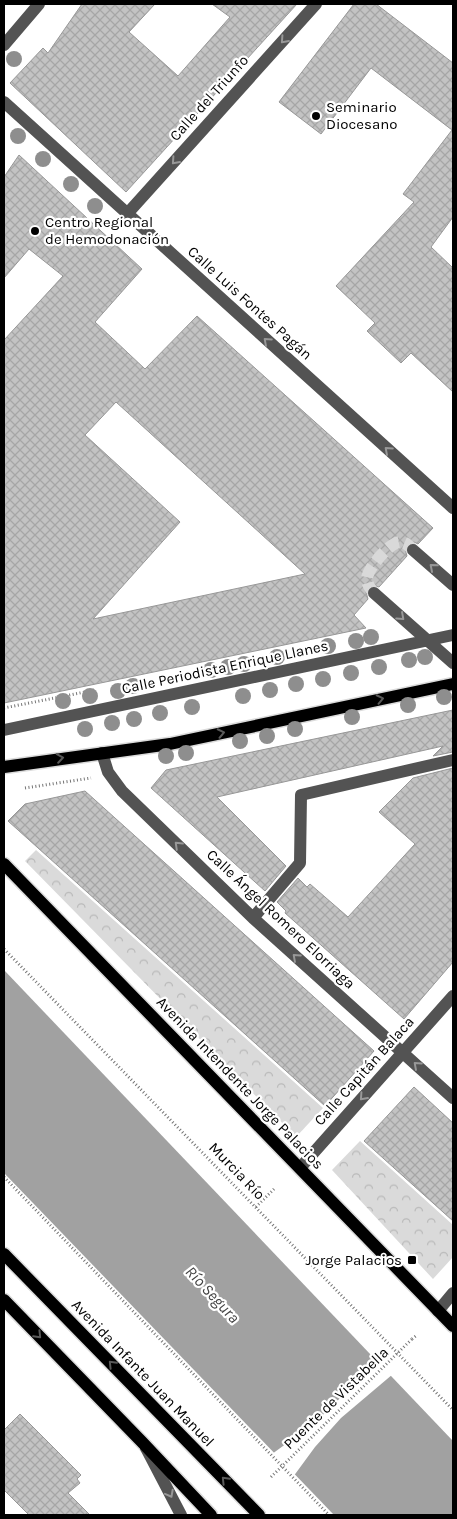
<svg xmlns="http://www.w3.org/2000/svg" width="457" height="1519" font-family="Karla,sans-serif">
<defs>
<pattern id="park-crowns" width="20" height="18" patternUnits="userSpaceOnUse" patternTransform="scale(1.25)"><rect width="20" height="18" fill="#dadada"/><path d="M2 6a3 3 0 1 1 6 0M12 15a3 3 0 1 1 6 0" fill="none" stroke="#b9b9b9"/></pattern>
<pattern id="building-cross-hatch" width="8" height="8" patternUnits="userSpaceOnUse" patternTransform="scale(1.25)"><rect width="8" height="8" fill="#c3c3c3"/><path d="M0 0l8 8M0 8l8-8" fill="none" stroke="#a6a6a6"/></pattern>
</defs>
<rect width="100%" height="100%" fill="#fff"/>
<!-- park -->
<path fill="url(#park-crowns)" d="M36 850 323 1108 296 1137 25 861Z
M360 1141 453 1225V1257L433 1279 332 1170Z"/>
<!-- water -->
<path fill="#a1a1a1" d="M4 970 453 1441V1515H334L4 1173Z"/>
<!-- pier -->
<path fill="#fff" d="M377 1357 393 1374 341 1418 315 1447 293 1477 272 1454 305 1430 331 1408Z"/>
<!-- building -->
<path fill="url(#building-cross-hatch)" stroke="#979797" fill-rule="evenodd" d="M82 4H155L129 32 178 76 230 17 212 4H297L126 192 10 83 43 48 48 53Z
M354 4H376L453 63V217L431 247 453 268V392L411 353 401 363 367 331 375 323 336 286 414 202 403 194 452 130 371 68 321 134 279 102Z
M19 155 142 269 95 322 145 369 197 316 433 528 418 544 414 542 407 544 405 549 407 556 379 587 372 585 368 588 366 592 368 599 354 615 366 628 4 703V340L63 276 29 249 4 278V177ZM116 402 305 574 93 619 180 522 85 435Z
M453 710V752L433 756 443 746 217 797 286 866 265 891 151 788 166 770Z
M453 768V962L404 1019 285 913 286 911 277 902 298 878 307 887 310 884 348 917 415 844 379 812 413 778Z
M85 791 374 1051 325 1106 8 821 25 804Z
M414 1087 453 1123V1221L364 1141Z
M20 1414 81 1475 77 1479 80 1483 68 1493 90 1515H29L4 1490V1430Z"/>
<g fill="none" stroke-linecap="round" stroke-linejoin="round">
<!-- minor-tunnel -->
<path stroke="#d9d9d9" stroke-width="12" stroke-dasharray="12 6" stroke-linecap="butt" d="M374 593C371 589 367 585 367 579 367 569 390 542 400 542 406 542 409 546 413 550"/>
<defs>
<path id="major" d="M4 767 170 744 453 684
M4 864 453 1326
M4 1254 259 1515
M4 1300 142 1442 211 1515"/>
</defs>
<!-- major casing -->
<use href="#major" stroke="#dbdbdb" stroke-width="15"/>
<!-- path -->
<path stroke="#757575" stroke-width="3" stroke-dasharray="1 2.5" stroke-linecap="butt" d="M4 708 95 690
M25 788 91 778
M4 949 453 1410
M4 1177 329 1515
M256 1207 274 1189
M412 1339 417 1335"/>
<!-- minor -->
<path stroke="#535353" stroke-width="12" d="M4 45 39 4
M4 102 453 508
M127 214 316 4
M413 550 453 585
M374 593 453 663
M4 730 453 635
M102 753 108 772 122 791 253 918 453 1098
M253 918 300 863 301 795 453 760
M300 1168 453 996
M438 1311 453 1293
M146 1448 181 1515"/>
<!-- major -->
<use href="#major" stroke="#000" stroke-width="12"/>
<!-- path-bridge -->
<path stroke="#757575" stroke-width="3" stroke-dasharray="1 2.5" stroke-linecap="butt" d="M271 1477 412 1339"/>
</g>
<!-- trees -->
<g fill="#8e8e8e">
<circle cx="14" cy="59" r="8"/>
<circle cx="18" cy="136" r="8"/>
<circle cx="43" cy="159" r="8"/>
<circle cx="71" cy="184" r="8"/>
<circle cx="95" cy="206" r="8"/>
<circle cx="371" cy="637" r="8"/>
<circle cx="356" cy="641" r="8"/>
<circle cx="328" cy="646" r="8"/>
<circle cx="277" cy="657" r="8"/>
<circle cx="425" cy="657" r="8"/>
<circle cx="409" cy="660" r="8"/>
<circle cx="244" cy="664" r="8"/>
<circle cx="228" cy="667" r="8"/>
<circle cx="379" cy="667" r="8"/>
<circle cx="211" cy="670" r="8"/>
<circle cx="351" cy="673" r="8"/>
<circle cx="323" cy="679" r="8"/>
<circle cx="296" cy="684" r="8"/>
<circle cx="133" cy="686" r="8"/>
<circle cx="270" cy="690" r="8"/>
<circle cx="118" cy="691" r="8"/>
<circle cx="90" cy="696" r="8"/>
<circle cx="243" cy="696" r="8"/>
<circle cx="444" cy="697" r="8"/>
<circle cx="63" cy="701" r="8"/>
<circle cx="408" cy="705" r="8"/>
<circle cx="192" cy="707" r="8"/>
<circle cx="160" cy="713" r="8"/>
<circle cx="352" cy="717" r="8"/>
<circle cx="134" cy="719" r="8"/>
<circle cx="112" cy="723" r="8"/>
<circle cx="85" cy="729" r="8"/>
<circle cx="295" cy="729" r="8"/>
<circle cx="267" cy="736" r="8"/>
<circle cx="240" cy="741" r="8"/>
<circle cx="186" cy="753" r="8"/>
<circle cx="166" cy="756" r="8"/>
</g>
<!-- one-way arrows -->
<defs><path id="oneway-chevron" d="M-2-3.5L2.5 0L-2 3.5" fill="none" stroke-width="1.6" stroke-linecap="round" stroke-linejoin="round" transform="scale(1.25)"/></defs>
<g stroke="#989898">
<use href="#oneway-chevron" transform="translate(284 40) rotate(132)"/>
<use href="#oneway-chevron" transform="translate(175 161) rotate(132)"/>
<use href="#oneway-chevron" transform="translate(267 341) rotate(-138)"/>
<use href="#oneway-chevron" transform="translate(388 450) rotate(-138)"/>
<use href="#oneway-chevron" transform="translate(433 567) rotate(-139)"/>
<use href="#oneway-chevron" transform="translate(401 617) rotate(42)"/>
<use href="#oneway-chevron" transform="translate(178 845) rotate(-136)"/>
<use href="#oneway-chevron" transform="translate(296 957) rotate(-138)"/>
<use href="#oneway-chevron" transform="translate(417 1065) rotate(-138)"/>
<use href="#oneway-chevron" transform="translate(363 1097) rotate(132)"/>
<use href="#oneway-chevron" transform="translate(170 1494) rotate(62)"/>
</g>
<g stroke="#595959">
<use href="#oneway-chevron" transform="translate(380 699) rotate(-12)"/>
<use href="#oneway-chevron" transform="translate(221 733) rotate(-12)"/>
<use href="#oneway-chevron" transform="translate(60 758) rotate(-9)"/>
<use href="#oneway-chevron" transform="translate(38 1335) rotate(46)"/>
<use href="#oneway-chevron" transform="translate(112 1364) rotate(-134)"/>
<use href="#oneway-chevron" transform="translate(225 1480) rotate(-134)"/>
</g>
<!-- markers -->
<g fill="#000" stroke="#fff" stroke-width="2">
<circle cx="316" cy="116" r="5"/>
<circle cx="35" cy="231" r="5"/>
<rect x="407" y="1255" width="10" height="10" rx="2.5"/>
</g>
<g text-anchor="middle" stroke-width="4.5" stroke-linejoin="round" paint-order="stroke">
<!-- street labels -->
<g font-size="15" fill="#000" stroke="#fff">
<text transform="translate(209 98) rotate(-48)" y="5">Calle del Triunfo</text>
<text transform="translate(250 303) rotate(42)" y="5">Calle Luis Fontes Pagán</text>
<text transform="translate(225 667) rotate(-12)" y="5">Calle Periodista Enrique Llanes</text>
<text transform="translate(281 919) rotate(43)" y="5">Calle Ángel Romero Elorriaga</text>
<text transform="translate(364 1071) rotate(-48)" y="5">Calle Capitán Balaca</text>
<text transform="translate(240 1083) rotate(46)" y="5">Avenida Intendente Jorge Palacios</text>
<text transform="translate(237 1171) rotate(46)" y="5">Murcia Río</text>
<text transform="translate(143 1373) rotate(46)" y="5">Avenida Infante Juan Manuel</text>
<text transform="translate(336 1398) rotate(-44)" y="5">Puente de Vistabella</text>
</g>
<!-- poi labels -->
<g font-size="15" fill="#000" stroke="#fff" text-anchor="start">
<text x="326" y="112">Seminario<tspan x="326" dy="17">Diocesano</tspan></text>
<text x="45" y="227">Centro Regional<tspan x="45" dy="17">de Hemodonación</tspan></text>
<text x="402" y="1265" text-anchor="end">Jorge Palacios</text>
</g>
<!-- water labels -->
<g font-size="16" font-style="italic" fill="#424242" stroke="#fff">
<text transform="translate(213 1294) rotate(47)" y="6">Río Segura</text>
</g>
</g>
<!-- border -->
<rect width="457" height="1519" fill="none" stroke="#000000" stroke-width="10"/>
</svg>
